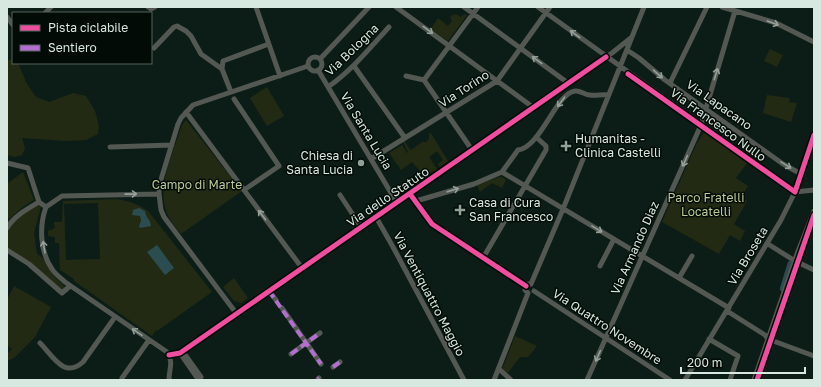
<svg xmlns="http://www.w3.org/2000/svg" width="821" height="387" font-family="'Golos Text',sans-serif">
<rect width="100%" height="100%" fill="#0c1d17"/>
<!-- green -->
<path fill="#232a14" fill-rule="evenodd" d="M454 14 458 15 460 17 465 14 467 15 448 41 431 29 438 18 448 26 452 21 450 17Z
M770 49 783 55 777 67 764 61Z
M7 60H13V63H18L27 84 36 97 49 102 73 93 86 96 95 111 99 126 98 134 86 140 66 141 22 138 25 148 22 155 15 157 7 155Z
M267 87 284 116 267 126 250 98Z
M767 95 790 98 789 102 797 103 791 122 763 113Z
M186 120 242 191 181 234C176 228 170 221 167 213 156 188 174 150 182 125Z
M704 132 747 163 736 178 748 186 741 197 747 201 734 224 745 231 740 241 730 235 719 254 662 222 696 145Z
M431 133 448 161 440 167 438 164 443 160 437 151 429 157 437 169 423 177 421 172 412 162 401 170 389 153 402 145 407 153 408 152 403 142 405 141 408 147 411 150 422 142H427L428 140 429 139V134Z
M23 172 34 200 24 206 9 219 7 216V184Z
M499 177H502L506 180 502 188 492 183 480 192 477 185Z
M116 199C129 201 139 204 149 212L212 292 157 331 156 330 152 336 74 281V279L60 270 59 243H55V237L48 236V231L55 228 54 222H62L63 201ZM98 203 100 259 66 260 64 204Z
M36 205 41 206 34 233 37 254 43 258 53 275 65 287 63 290 7 249V232L14 221Z
M234 278 248 298 241 303 234 301 223 287Z
M14 286 51 307 35 337 14 358 7 361V354L12 349 7 345V300Z
M515 336 537 346 528 357H520L507 374 502 370Z"/>
<!-- water -->
<path fill="#2b4d51" d="M139 208 145 211C145 217 151 220 151 226L140 228 139 226 141 221 140 216 132 215 133 210Z
M157 245 174 268 165 275 147 252Z"/>
<g fill="none" stroke-linecap="round" stroke-linejoin="round">
<!-- canal -->
<path stroke="#2b4d51" stroke-width="4.5" d="M782 289 790 263"/>
<!-- minor -->
<path stroke="#535853" stroke-width="5" d="M148 7 151 9 155 7
M256 7 280 76
M396 7 534 108
M464 7 568 83
M538 7 795 192
M722 7 776 23 814 42
M45 13 51 7
M7 17 13 25
M154 48 174 27 177 26 186 31 191 36 201 54 222 69 231 92
M627 50 639 58 665 80 783 164 801 174
M308 64a7 7 0 1 1 14 0a7 7 0 1 1-14 0Z
M320 59 369 7
M354 66 405 138
M222 69 223 61 266 45
M318 70 397 203
M406 76 424 80 472 150
M424 80 478 7
M670 83 707 7
M328 87C352 70 370 48 389 27
M234 99 279 166 244 190
M186 112 302 268
M110 147 172 145
M371 159 497 81 550 7
M7 163 28 168 39 202
M502 172 729 308
M795 192 814 190
M159 194 62 196 46 207C39 226 40 252 52 269 55 274 61 278 65 282L167 352C174 363 169 368 169 380
M410 194 432 224 526 286
M340 195 361 227
M416 201 474 184 502 172 518 150C541 147 556 93 575 91 580 90 585 95 590 95 596 96 602 94 609 95
M376 217 393 247 464 380
M7 228C14 216 27 209 39 202L46 207
M768 244 795 261 814 270
M7 250 29 264 62 293 70 286
M483 258 546 150V146L536 137
M600 266 614 239
M679 278 692 256
M526 286 528 284H531L563 209 644 7
M269 291 276 300
M534 291 670 380
M282 308 321 364
M727 311 765 335 768 339
M236 313 164 217 161 210 159 194V186L178 124 181 118 193 105 308 66
M709 339 738 356 730 380
M768 339 814 356
M40 343C53 356 64 379 83 362L115 317
M291 354 320 333
M169 355 180 353 612 53 632 37
M333 367 340 362
M499 369 511 380
M122 378 149 340
M198 379 180 353 186 356 201 377
M318 379 319 378
M494 380 528 293 525 290 526 286
M587 380 701 125 735 11
M685 380 781 220 795 192 814 135
M754 380 797 254 814 211"/>
<!-- quiet -->
<path stroke="#b36fd0" stroke-width="4" stroke-dasharray="8 4" stroke-linecap="butt" d="M269 291 321 364
M291 354 320 333
M333 367 340 362
M318 379 319 378"/>
<defs>
<path id="cycleway" d="M628 74 795 192
M795 192 814 135
M410 194 432 224 526 286
M169 355 180 353 606 57
M757 380 814 215"/>
</defs>
<!-- cycleway casing -->
<use href="#cycleway" stroke="#020b06" stroke-width="8"/>
<!-- cycleway -->
<use href="#cycleway" stroke="#ef4d9e" stroke-width="5"/>
</g>
<!-- one-way arrows -->
<defs><path id="oneway-shaft" d="M-6 0H5M1.5-3L5.5 0L1.5 3" fill="none" stroke-width="1.6" stroke-linecap="round" stroke-linejoin="round"/></defs>
<g stroke="#94a099">
<use href="#oneway-shaft" transform="translate(773 23) rotate(20)"/>
<use href="#oneway-shaft" transform="translate(428 30) rotate(36)"/>
<use href="#oneway-shaft" transform="translate(575 34) rotate(-144)"/>
<use href="#oneway-shaft" transform="translate(537 60) rotate(-144)"/>
<use href="#oneway-shaft" transform="translate(658 74) rotate(41)"/>
<use href="#oneway-shaft" transform="translate(716 74) rotate(-73)"/>
<use href="#oneway-shaft" transform="translate(561 102) rotate(127)"/>
<use href="#oneway-shaft" transform="translate(685 161) rotate(114)"/>
<use href="#oneway-shaft" transform="translate(786 165) rotate(32)"/>
<use href="#oneway-shaft" transform="translate(453 190) rotate(-17)"/>
<use href="#oneway-shaft" transform="translate(131 194) rotate(-1)"/>
<use href="#oneway-shaft" transform="translate(262 215) rotate(-127)"/>
<use href="#oneway-shaft" transform="translate(597 229) rotate(31)"/>
<use href="#oneway-shaft" transform="translate(44 247) rotate(-99)"/>
<use href="#oneway-shaft" transform="translate(137 332) rotate(-146)"/>
<use href="#oneway-shaft" transform="translate(598 356) rotate(114)"/>
</g>
<!-- markers -->
<g fill="#8fa199" stroke="#020b06" stroke-width="1.5">
<path d="M564 140h4v4h4v4h-4v4h-4v-4h-4v-4h4z"/>
<circle cx="361" cy="163" r="4"/>
<path d="M458 204h4v4h4v4h-4v4h-4v-4h-4v-4h4z"/>
</g>
<g text-anchor="middle" stroke-width="3" stroke-linejoin="round" paint-order="stroke">
<!-- street labels -->
<g font-size="12" fill="#d6e8df" stroke="#020b06">
<text transform="translate(352 50) rotate(-44)" y="4">Via Bologna</text>
<text transform="translate(464 89) rotate(-33)" y="4">Via Torino</text>
<text transform="translate(719 105) rotate(35)" y="4">Via Lapacano</text>
<text transform="translate(718 125) rotate(36)" y="4">Via Francesco Nullo</text>
<text transform="translate(366 131) rotate(59)" y="4">Via Santa Lucia</text>
<text transform="translate(388 197) rotate(-34)" y="4">Via dello Statuto</text>
<text transform="translate(635 248) rotate(-66)" y="4">Via Armando Diaz</text>
<text transform="translate(748 256) rotate(-59)" y="4">Via Broseta</text>
<text transform="translate(429 294) rotate(62)" y="4">Via Ventiquattro Maggio</text>
<text transform="translate(607 327) rotate(33)" y="4">Via Quattro Novembre</text>
</g>
<!-- poi labels -->
<g font-size="12" fill="#d6e8df" stroke="#020b06" text-anchor="start">
<text x="575" y="143">Humanitas -<tspan x="575" dy="14">Clinica Castelli</tspan></text>
<text x="353" y="160" text-anchor="end">Chiesa di<tspan x="353" dy="14">Santa Lucia</tspan></text>
<text x="469" y="207">Casa di Cura<tspan x="469" dy="14">San Francesco</tspan></text>
</g>
<!-- park labels -->
<g font-size="12" fill="#bdca95" stroke="#020b06">
<text x="197" y="189">Campo di Marte</text>
<text x="706" y="202">Parco Fratelli<tspan x="706" dy="14">Locatelli</tspan></text>
</g>
</g>
<!-- border -->
<rect width="821" height="387" fill="none" stroke="#d6e8df" stroke-width="16"/>
<!-- legend -->
<rect x="12" y="12" width="140" height="52" fill="#020b06" stroke="#57635d"/>
<rect x="20" y="25" width="20" height="6" fill="#ef4d9e" stroke="#57635d"/>
<text x="48" y="32" font-size="12" fill="#d6e8df">Pista ciclabile</text>
<rect x="20" y="45" width="20" height="6" fill="#b36fd0" stroke="#57635d"/>
<text x="48" y="52" font-size="12" fill="#d6e8df">Sentiero</text>
<!-- scale -->
<path d="M681 367v6h124v-6" fill="none" stroke="#d6e8df" stroke-width="2"/>
<text x="687" y="367" font-size="12" fill="#d6e8df" stroke="#020b06" stroke-width="3" paint-order="stroke">200 m</text>
</svg>
